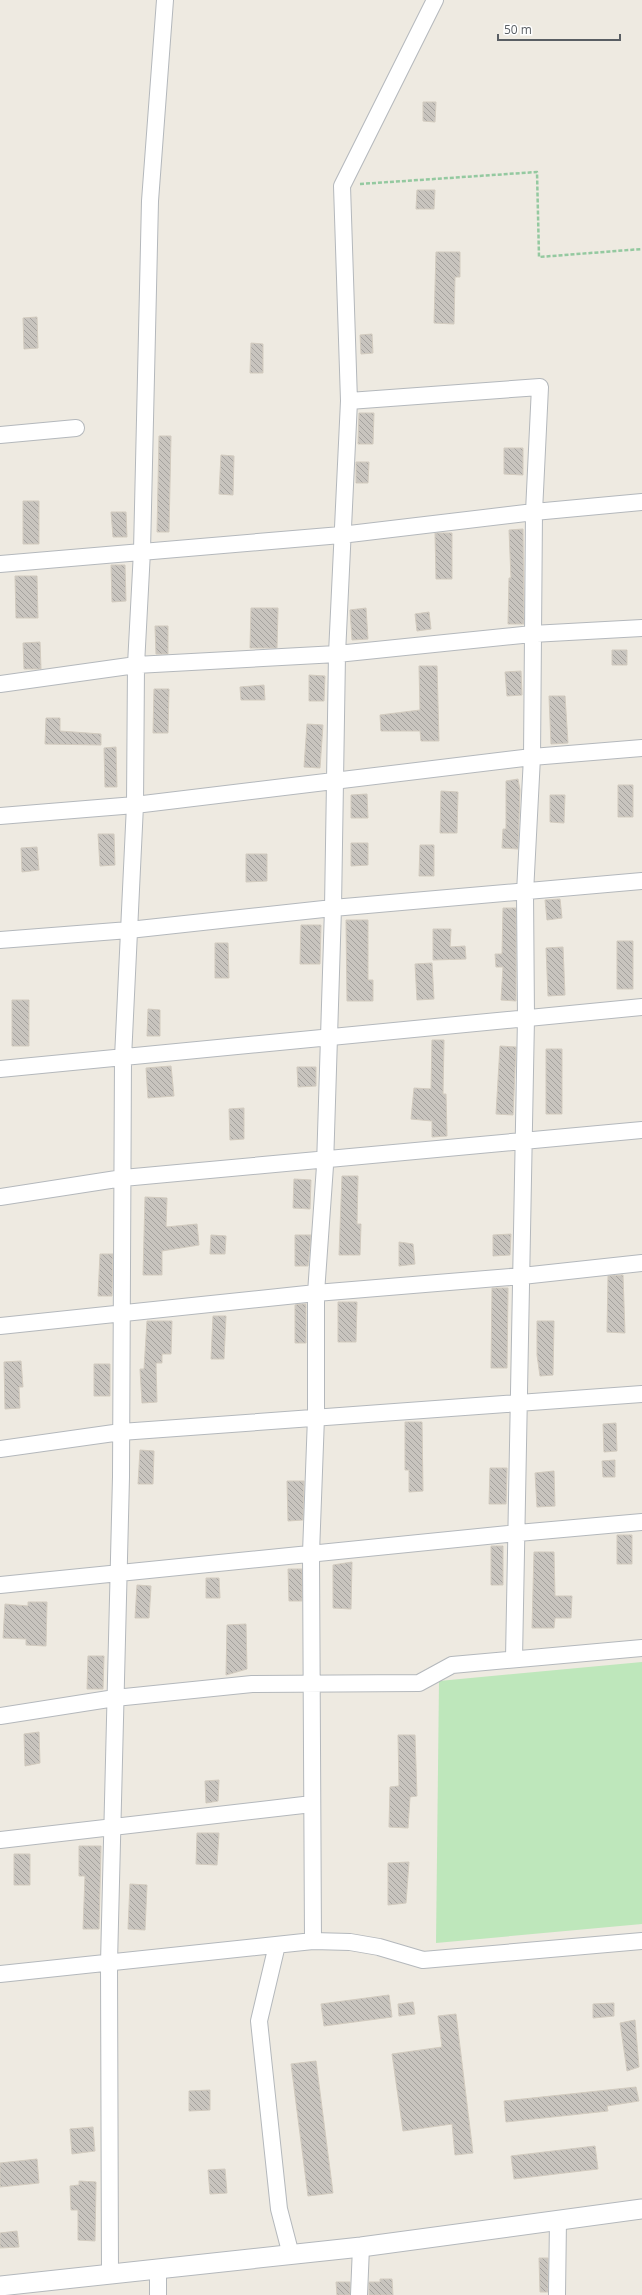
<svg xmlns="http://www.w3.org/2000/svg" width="642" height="2295" font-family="'Open Sans',sans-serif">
<defs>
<pattern id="building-back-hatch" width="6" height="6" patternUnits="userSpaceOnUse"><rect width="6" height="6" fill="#c8c4be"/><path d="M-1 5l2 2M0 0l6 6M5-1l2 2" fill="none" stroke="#a5a29e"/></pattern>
</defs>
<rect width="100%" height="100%" fill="#eeeae1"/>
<!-- park -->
<path fill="#bee7bb" d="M642 1662V1924L436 1943 439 1681Z"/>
<!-- building -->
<path fill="url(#building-back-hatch)" stroke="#d2cbbf" d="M423 102H436L435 122 423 121Z
M417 190H435L434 209H416Z
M436 252H460V277H455L454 324 434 323Z
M37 317 38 348 24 349 23 318Z
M372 334 373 353 361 354 360 335Z
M251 343 263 344V373H250Z
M359 413H374L373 444H358Z
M159 436H171L169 532H157Z
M504 448H523V475L504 474Z
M221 455 234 456 233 495 219 494Z
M356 462H369L368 483H356Z
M23 501H39V544H23Z
M111 512H126L127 537H113Z
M523 529 524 624H508L509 578H511L509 530Z
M435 533H452V579H436Z
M111 565H125L126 601 112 602Z
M15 576H37L38 618H16Z
M251 608H278L277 648H250Z
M366 608 368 639 352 640 350 610Z
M429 612 431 629 417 631 415 614Z
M155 626H168V654H156Z
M40 642 41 669H24L23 643Z
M612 650H627V665H612Z
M419 666H437L439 741H421L420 731H381L380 715 420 710Z
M521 671 522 695 507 696 505 672Z
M309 675 325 676 324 701H309Z
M264 685 265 700H241L240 687Z
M154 689H169L168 733H153Z
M549 696H565L568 743 551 744Z
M46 718H60V731L101 734V745L45 744Z
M307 724 323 725 320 768 304 767Z
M116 747 117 787H105L104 748Z
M518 779 520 790 518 849 502 848 503 829H506V781Z
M618 785H633V817H618Z
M441 791 458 792 457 833H440Z
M367 794 368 818H351V795Z
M550 795H565L564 823 550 822Z
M98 834H114L115 865 100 866Z
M351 843H368V865L351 866Z
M420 845H434V876H419Z
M37 847 39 870 22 872 21 848Z
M246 854H267V881L246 882Z
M560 899 562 918 547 920 545 900Z
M503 908H516V1001L501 1000 503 967H496L495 954H502Z
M346 920H368V980H373V1001H347Z
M301 925H321L320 964H300Z
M433 929H451L450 947 465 946 466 959 433 960Z
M617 941H633V989H617Z
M215 943H228L229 978H215Z
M563 947 565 995 548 996 546 948Z
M432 963 434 999 417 1000 415 964Z
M12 1000H29V1046H12Z
M148 1009 160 1010V1036H147Z
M432 1040H444L443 1094H446L447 1136 432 1137V1121L411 1119 414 1088 431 1089Z
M500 1046 516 1047 513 1115 496 1114Z
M546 1049H562V1114H546Z
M171 1066 174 1096 148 1098 146 1068Z
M297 1067H316V1086L298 1087Z
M244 1108V1139L230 1140 229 1109Z
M342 1176H358L357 1224H361L360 1255H339Z
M294 1179 311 1180 310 1209 293 1208Z
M145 1197 167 1198 166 1227 197 1224 199 1245 162 1251V1275H143Z
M511 1234 510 1255 493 1256V1235Z
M211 1235 226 1236 225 1254H210Z
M295 1235H311L308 1266H295Z
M399 1242 413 1244 415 1264 399 1266Z
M100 1254H113L112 1296H98Z
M623 1275 625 1333 607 1332 608 1276Z
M492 1288H508L507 1368H491Z
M338 1302H357L356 1342H338Z
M300 1304H306V1343H295V1305Z
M213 1316H226L224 1359H211Z
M147 1321H172L171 1354H162V1363H156L157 1402 142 1403 140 1369H144Z
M537 1321H554L553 1375 540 1376 537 1355Z
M21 1361 23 1387H19L20 1408 5 1409 4 1362Z
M94 1364H110V1396H94Z
M405 1422H422L423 1491 409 1492V1470H405Z
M616 1423 617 1451 604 1452 603 1424Z
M140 1450 154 1451 153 1484H138Z
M615 1460V1477H603L602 1461Z
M490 1468H507L506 1504H489Z
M554 1471 555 1506 537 1507 535 1473Z
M287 1481H304L303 1520 288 1521Z
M617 1535H632V1564H617Z
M491 1546H503V1585H491Z
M534 1552H554L555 1596H572L571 1618H555L554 1628H532Z
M352 1562 351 1609 333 1608V1565Z
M288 1569H302V1601H289Z
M206 1578H219L220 1598H206Z
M137 1585 151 1586 149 1618H135Z
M28 1602H47L46 1646 26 1645V1639L3 1638 5 1604 28 1606Z
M246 1624 247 1669 226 1675 227 1625Z
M88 1656H104L103 1689H87Z
M39 1732 40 1763 25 1766 24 1734Z
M398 1735H415L417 1796 410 1797 408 1828 389 1827 390 1787 399 1786Z
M219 1780 218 1801 206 1803 205 1781Z
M197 1833H219L217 1865 196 1864Z
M79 1846H101L99 1929H83L85 1876H79Z
M14 1854H30V1885H14Z
M409 1862 406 1903 388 1905V1863Z
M130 1884 147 1885 145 1930 128 1929Z
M389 1995 392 2017 324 2026 321 2004Z
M413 2002 415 2014 399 2016 398 2004Z
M614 2003V2016L593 2018V2004Z
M456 2014 473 2153 455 2155 452 2124 403 2131 392 2054 442 2047 438 2016Z
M635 2020 639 2067 627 2071 620 2023Z
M316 2061 333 2193 308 2196 291 2064Z
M636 2087 639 2101 607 2106 608 2111 506 2122 504 2101Z
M210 2090V2110L189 2111V2091Z
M93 2127 95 2151 72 2154 70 2129Z
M595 2146 598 2169 514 2179 511 2156Z
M37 2159 39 2183 0 2187V2163Z
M225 2169 227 2193 210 2194 208 2170Z
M79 2181 96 2182 95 2241 78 2240V2210H71L70 2186 79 2185Z
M17 2231 19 2247 0 2248V2233Z
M539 2258H548V2292H540Z
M380 2279H392L393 2295H369V2282H380Z
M336 2282H350V2295H337Z"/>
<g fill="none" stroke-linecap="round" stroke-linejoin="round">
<defs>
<path id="minor" d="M349 401 540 387 534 512 532 757 525 893 526 1018 514 1659
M0 435 76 428
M0 564 341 535 534 512 642 502
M0 684 136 665 337 654 532 634 642 628
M0 816 135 805 532 757 642 748
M0 940 129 930 333 908 642 881
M0 1069 642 1007
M0 1197 123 1178 642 1130
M0 1326 316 1293 522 1276 642 1263
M0 1449 121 1432 642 1394
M0 1585 518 1533 642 1522
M0 1716 115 1698 252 1684 419 1683 452 1665 642 1648
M0 1840 312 1804
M313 1941 311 1553 316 1417V1293L325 1166 333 908 337 654 349 401 342 186 435 0
M277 1945 259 2021 279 2209 291 2255
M0 1974 313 1941 350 1942 379 1947 423 1960 642 1941
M158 2269V2295
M110 2275 109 1963 121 1477 123 1058 135 805 136 665 142 551 150 201 165 0
M359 2295 361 2247
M557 2295 558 2220"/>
<path id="tertiary" d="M0 2286 361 2247 642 2209"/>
</defs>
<!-- minor casing -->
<use href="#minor" stroke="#b4b8bc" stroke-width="18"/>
<!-- tertiary casing -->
<use href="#tertiary" stroke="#b4b8bc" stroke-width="21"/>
<!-- path -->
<path stroke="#94c9a0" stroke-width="2.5" stroke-dasharray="4 2" stroke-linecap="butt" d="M360 184 537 172 539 257 642 249"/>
<!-- minor -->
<use href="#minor" stroke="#fff" stroke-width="16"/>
<!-- tertiary -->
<use href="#tertiary" stroke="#fff" stroke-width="19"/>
</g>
<!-- scale -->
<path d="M498 34v6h122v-6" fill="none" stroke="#595e63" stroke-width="2"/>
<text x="504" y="34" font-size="12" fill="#595e63" stroke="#ffffff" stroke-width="3" paint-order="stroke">50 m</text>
</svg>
